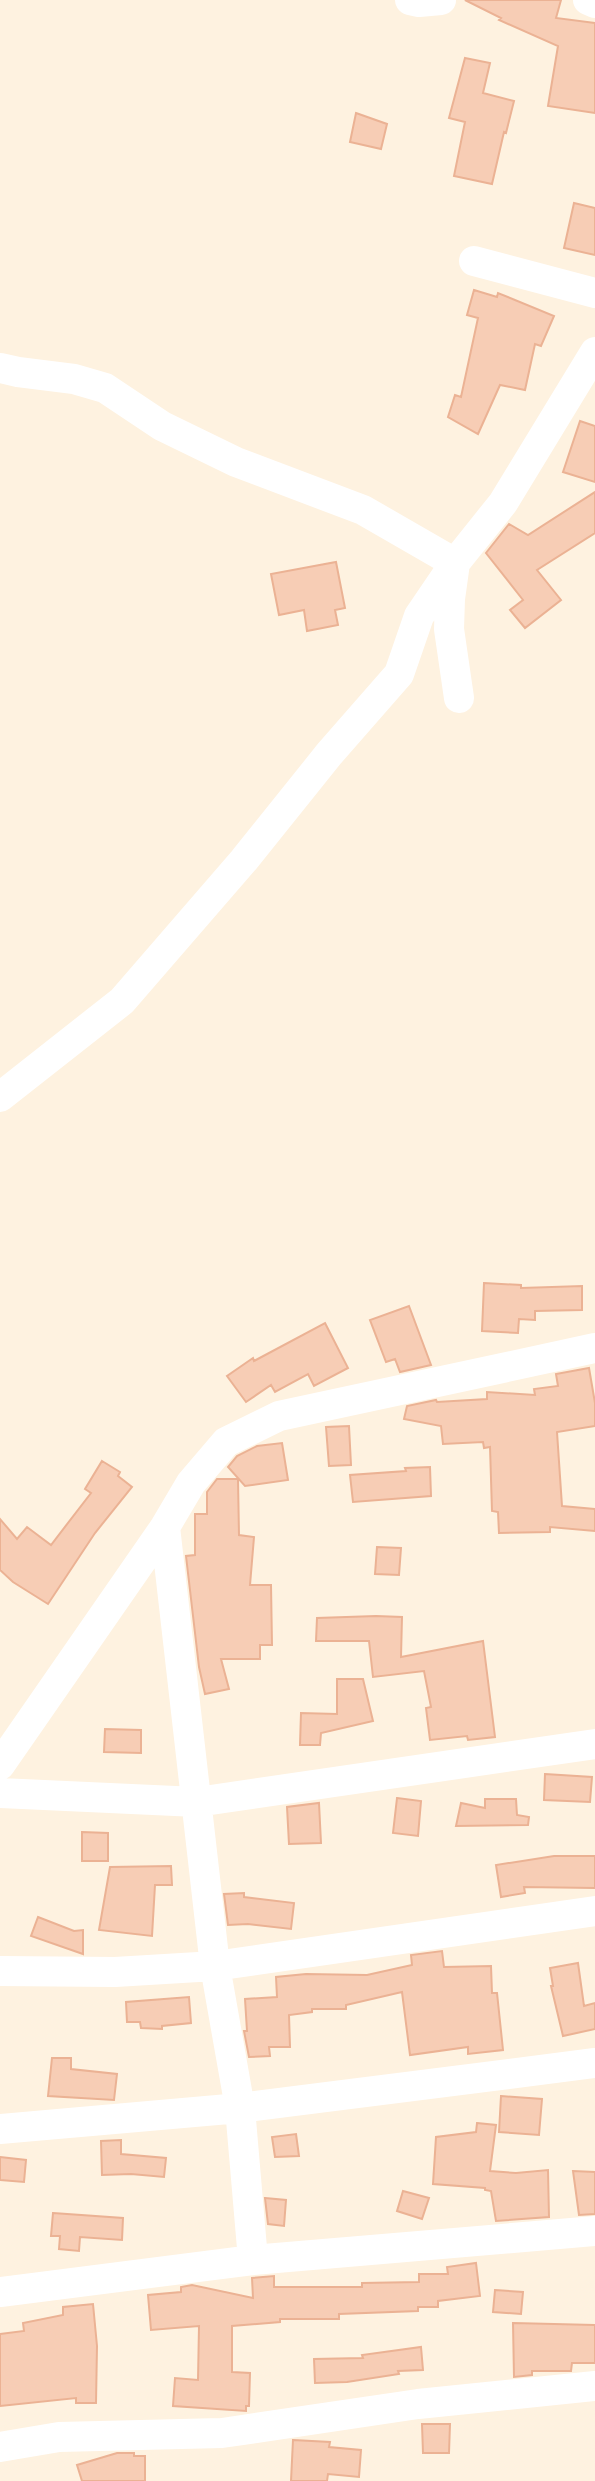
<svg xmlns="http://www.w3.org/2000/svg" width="595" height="2481" font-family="'Space Grotesk',sans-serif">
<rect width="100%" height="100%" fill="#fef2e0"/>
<!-- building -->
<path fill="#f7cdb5" stroke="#ebb294" stroke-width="2" d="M465 0H561L556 18 595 23V113L548 106 558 46 499 20 501 18Z
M465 58 490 63 483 93 514 101 506 133 504 132 492 184 454 176 465 122 449 118Z
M356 113 387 124 381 149 350 142Z
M574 203 595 208V255L564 248Z
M474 290 497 297 498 293 554 316 541 346 535 344 525 390 500 385 478 434 448 417 455 395 461 397 478 318 467 315Z
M580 421 595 426V482L563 472Z
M595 492V533L537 570 561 600 525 628 510 610 523 600 486 553 509 524 528 535Z
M336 562 345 608 335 610 338 625 307 631 304 610 279 615 271 574Z
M484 1283 521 1285V1288L582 1286V1310L535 1311V1320L519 1319 518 1333 482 1331Z
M409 1306 431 1365 400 1372 395 1359 386 1362 370 1320Z
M325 1323 348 1368 314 1386 308 1374 275 1392 271 1385 246 1402 227 1376 253 1358 254 1361Z
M589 1368 595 1403V1426L557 1432 562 1506 595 1509V1531L550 1527V1532L499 1533 498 1512 492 1511 490 1447 484 1448 483 1442 443 1444 441 1426 404 1419 407 1406 436 1400 437 1402 487 1399V1392L535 1395 534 1389 558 1386 556 1374Z
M349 1426 351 1465 329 1466 326 1427Z
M282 1443 288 1480 245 1486 228 1467 237 1456 257 1446Z
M102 1461 120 1472 118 1476 132 1487 95 1533 48 1604 13 1582 0 1570V1519L17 1539 27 1527 51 1545 91 1493 85 1489Z
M430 1467 431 1496 353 1502 350 1475 406 1471 405 1468Z
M217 1479H238L239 1535 254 1537 250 1585H271L272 1645H260V1659H221L229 1689 205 1694 199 1667 186 1556 195 1555V1514H207V1492Z
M377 1547 401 1548 399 1575 375 1574Z
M376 1616 402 1617 401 1657 483 1641 495 1737 468 1740 467 1736 430 1740 426 1708 431 1707 424 1671 373 1677 369 1641H316L317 1618Z
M337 1679H363L373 1721 321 1733 320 1745H300L301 1713 337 1714Z
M105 1729 141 1730V1753L104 1752Z
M545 1774 592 1777 590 1802 544 1800Z
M397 1798 421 1801 418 1836 393 1833Z
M485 1799H516L517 1815 529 1817 528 1825 456 1826 461 1803 485 1808Z
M319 1803 321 1843 289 1844 287 1807Z
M82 1832 108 1833V1861H82Z
M554 1856H595V1888L524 1887 525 1893 501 1897 496 1865Z
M171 1866 172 1885H155L152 1936 99 1930 110 1867Z
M244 1893V1897L294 1903 291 1929 248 1924 228 1925 224 1894Z
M38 1917 74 1931 83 1930V1954L31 1936Z
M442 1951 444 1967 491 1966 492 1993H497L503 2050 468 2054V2047L410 2055 402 1992 346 2005V2009H312V2012L289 2015 290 2047H269L270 2056 249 2057 244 2031H247L245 1999 277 1997 276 1977 306 1974 367 1975 412 1965 411 1955Z
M578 1963 584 2006 595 2003V2029L563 2036 551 1986H553L550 1968Z
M189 1997 191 2023 162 2026V2029L141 2028 140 2022H127L126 2002Z
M52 2058H71V2069L117 2074 114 2100 48 2096Z
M501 2096 542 2099 539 2135 499 2132Z
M477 2123 496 2125 490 2171 516 2173 548 2170 549 2217 496 2221 491 2191 485 2190V2188L433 2184 436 2137 476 2132Z
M296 2134 299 2156 275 2157 272 2137Z
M121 2140V2154L166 2158 164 2177 131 2174 102 2175 101 2141Z
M0 2157 26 2160 24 2182 0 2180Z
M573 2171 595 2172V2214L579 2215Z
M403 2191 429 2198 422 2219 397 2211Z
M265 2198 286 2200 284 2226 268 2224Z
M53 2213 123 2218 122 2240 80 2237 79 2251 59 2249 60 2236H51Z
M476 2263 480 2296 438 2301V2307H418V2311L339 2314V2319H280V2322L232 2326V2372L250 2373 249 2406H246V2411L173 2406 175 2378 198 2380 199 2326 151 2330 148 2295 181 2292V2287L192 2285 253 2298 252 2278 274 2276V2287H362V2283L419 2282V2274H448L447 2267Z
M495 2290 523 2292 521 2314 493 2312Z
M93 2304 97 2346 96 2403H76V2398L0 2406V2334L24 2331 23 2323 63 2315V2307Z
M513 2323 595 2325V2363H572L571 2371H532V2375L514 2377Z
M421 2347 423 2370 398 2371 399 2374 347 2382 315 2383 314 2359 363 2358 362 2355Z
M422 2424H450L449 2453H423Z
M293 2440 330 2442 329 2447 361 2450 359 2477 328 2474 327 2481H291Z
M117 2453H134V2456H145V2481H82L77 2465Z"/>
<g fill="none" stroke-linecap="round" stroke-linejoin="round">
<!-- minor -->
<path stroke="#fff" stroke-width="30" d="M410 0 419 2 441 0
M588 0 595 3
M474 261 595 293
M0 368 18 372 74 379 105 388 162 426 236 462 363 510 455 563 419 616 399 674 329 754 244 860 122 1001 0 1097
M459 698 449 629 450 599 455 563 503 503 595 352
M165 1527 215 1966 240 2108 253 2260
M0 1765 165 1527 191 1483 226 1442 279 1416 595 1348
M0 1793 197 1802 595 1744
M0 1971 115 1972 215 1966 595 1911
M0 2129 240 2108 595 2063
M0 2292 253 2260 595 2231
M0 2447 59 2437 222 2433 418 2404 595 2386"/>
</g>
</svg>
